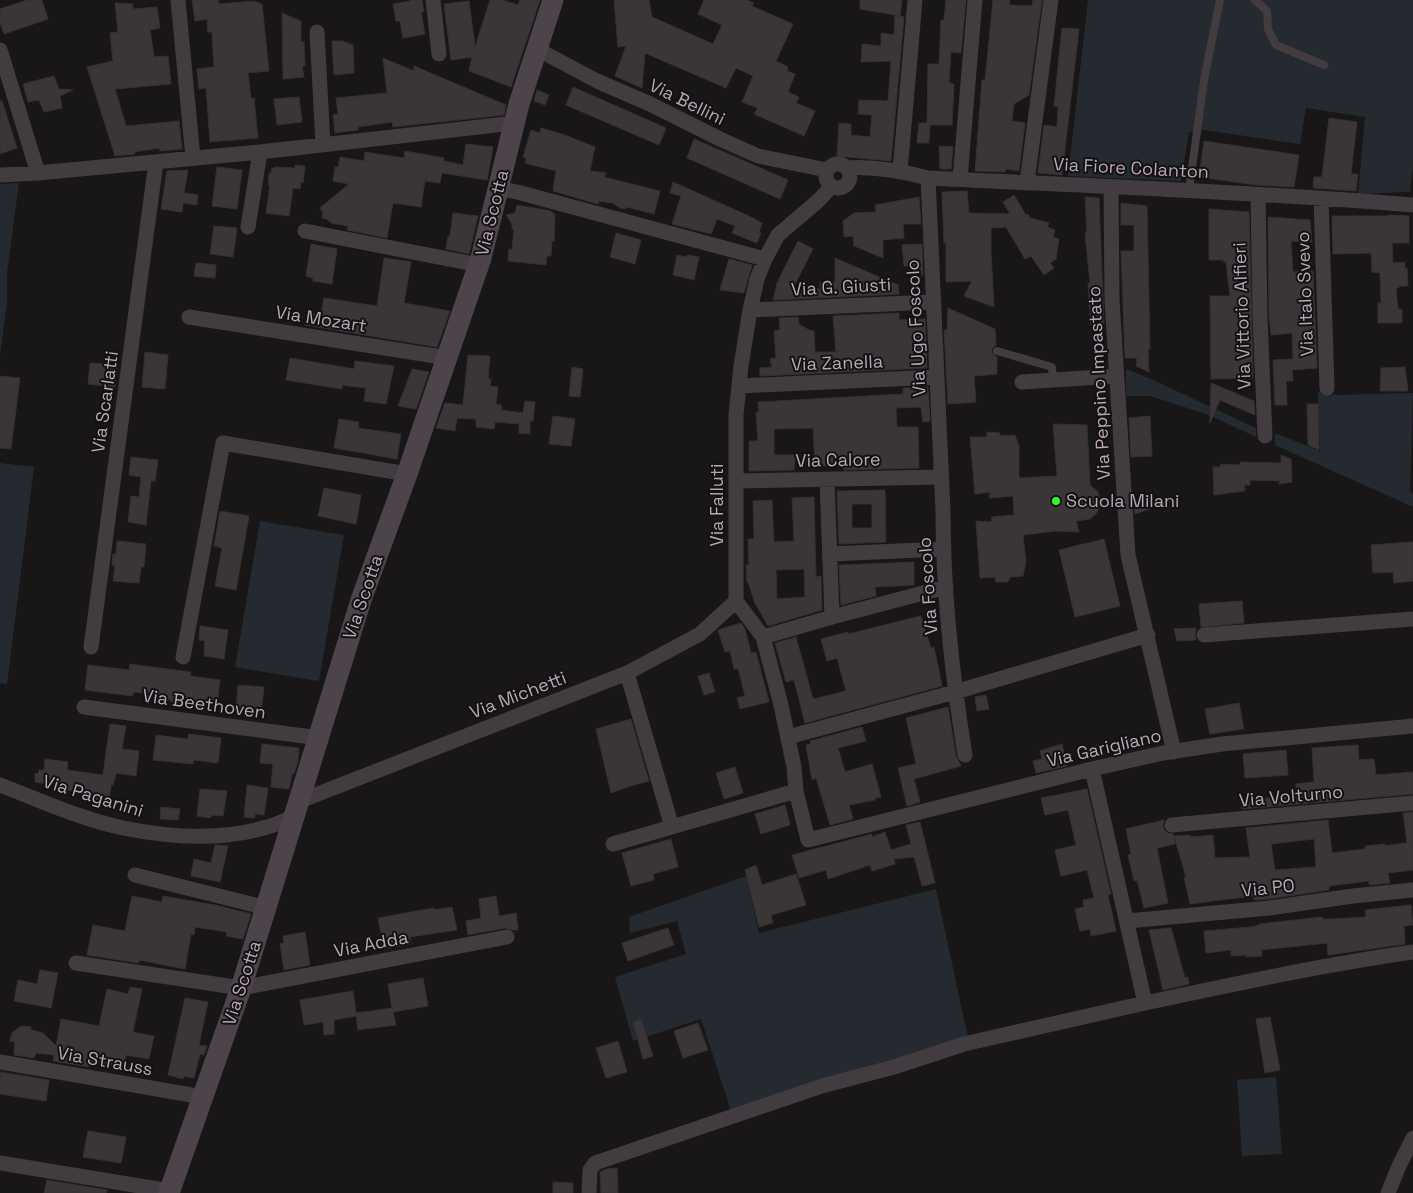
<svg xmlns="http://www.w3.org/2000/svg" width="1413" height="1193" font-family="'Space Grotesk',sans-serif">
<rect width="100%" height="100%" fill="#181617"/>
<!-- green -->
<path fill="#252a30" d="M1088 0H1413V167L1410 192 1358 194 1365 117 1306 108 1300 144 1204 130 1189 132 1181 181 1068 176Z
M19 183 7 273V303L0 355V184Z
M1126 369 1151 379 1256 428V437L1209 415 1150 396H1126Z
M1318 392 1336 395 1413 393 1410 491 1413 494V507L1275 445V433L1320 451Z
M0 463 34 467 7 684 0 683Z
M260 521 344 535 319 681 235 667Z
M746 876 759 933 936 889 968 1038 731 1111 701 1019 633 1041 615 977 686 954 677 921 630 933 629 917Z
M1276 1077 1282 1154 1242 1156 1237 1080Z"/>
<!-- building -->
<path fill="#3a3638" stroke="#342f32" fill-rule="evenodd" d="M27 0H42L48 19 4 34 0 23V9Z
M192 0H218L219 4 254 1 262 4 269 71 248 73 251 99 254 98 258 138 210 142 206 88 199 89 197 69 214 67 212 32H208L207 19 195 21Z
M410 0H422L424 12H421L425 34 403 38 400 21H396L393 4 410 1Z
M490 0H502L518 5 520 0H540L511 87 469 71 472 57 451 60 444 4 469 1 475 47Z
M614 0H649L652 17 713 44 722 25 698 14 704 0H747L754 3 752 6 793 24 776 61 788 67 787 71 795 74 788 92 799 97 796 103 815 111 804 136 754 114 758 108 742 102 753 76 736 68 726 88 645 53 642 88 615 76 626 46 618 47Z
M860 0H902L900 16 860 9Z
M946 0H966L961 53 951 52 949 83 954 84 952 125H930L929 143H917L919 123H927L928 64H939L941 20H944Z
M993 0H1010L1009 5 1032 6 1033 0H1042L1029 95 1014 104 1012 121 1025 123 1019 171 1006 169 1005 172 975 171 982 80H985Z
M115 3 133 4V9L157 7 160 28 150 30 154 57 168 56 171 84 115 89 126 126 179 121 182 149 160 151 159 148 134 152 135 154 115 156 87 67 113 61 110 33 118 32Z
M282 13 301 21V42H304L305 66H302L304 77 283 79Z
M895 15 904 17 891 161 837 156 839 123 851 124V135L870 137 872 115 858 114 859 100 888 101 891 61 861 62 862 44 881 46V33L894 35Z
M1062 28 1079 29 1062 175 1038 173 1044 125 1057 127 1058 107 1054 106Z
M332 41H342L353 45 354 73 334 75Z
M383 58 414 71V66L506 105 504 115 393 127 392 122 358 127V130L335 133 333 115 338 114 336 98 387 93Z
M54 76 59 89 73 90 60 96 62 108 44 112 39 100 28 102 23 84Z
M573 87 666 128 659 145 566 105Z
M537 90 549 95 545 105 534 101Z
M299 97 302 122 277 125 274 99Z
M0 101H2L17 148 0 154Z
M1329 118 1357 122 1351 174H1358L1356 191 1313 188 1314 177H1322Z
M541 128 562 134 595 147 590 171 606 173 604 177 660 191 654 214 627 207 625 209 620 208 613 203 599 201 598 204 553 191 556 171 525 163 526 158 523 157 531 130 540 133Z
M694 139 788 180 780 199 687 158Z
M1204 141 1299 155 1294 187 1256 185 1199 177Z
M466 144 493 147 487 180 442 173 440 183 425 181 421 207 393 203 387 238 347 230 348 226 331 223 327 219 322 218 323 212 320 208 349 184 333 181 335 167H338L340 157 364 161 365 152 404 158 405 151 444 158V161L463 165Z
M939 146 953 147 951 169H940Z
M295 165 305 166 303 183 301 182 300 189 293 188 289 216 266 213 270 185H268L269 173H271L272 168H275V167L295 168Z
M217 167 242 170 237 209 212 206Z
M188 170 184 193 198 195 197 205 183 203 182 212 161 209 167 171Z
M673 182 749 216 762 223 759 232 761 233 757 243 732 233 735 226 717 219 711 234 672 224 681 196 670 193Z
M967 191 969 213 1010 214 1003 202 1014 195 1026 215 1028 214 1030 218 1049 223 1047 227 1055 230 1053 237 1059 239 1056 259 1050 263 1054 268 1044 275 1031 256 1025 259 1006 227 991 228V253L994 307 964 296 972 281 946 282V243H944L942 192Z
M919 197 921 224H903L904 238 883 240V258L854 246 853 236 844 237 843 221 854 213 876 212 875 205Z
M1085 197 1099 198 1104 324 1091 325 1088 283H1090L1085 233H1087Z
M1121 203 1147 206 1150 349H1148L1149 372 1136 366 1137 358H1125L1121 251H1134V225H1121Z
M517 205 551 211 555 215 554 241H552L551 256H547L546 265 508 261 509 249 512 250 514 229H512V224L506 215 515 213Z
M1209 209 1249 212 1253 378 1211 379 1210 296H1230L1226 262H1223L1224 260H1209Z
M453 213 478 216 469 254 446 249 448 236H450Z
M1388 215 1409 216V243H1392L1393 263 1405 262V269L1407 268 1408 286H1399V288H1396L1398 309H1402V323H1378V303H1381L1380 273 1372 272 1371 253 1333 254 1332 216H1388Z
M1268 217 1310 220 1312 242 1291 241 1293 272 1313 271 1317 368 1292 370 1293 381H1286L1287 405H1275L1273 360 1293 359 1292 333 1271 335 1269 313Z
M214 226 237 228 233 257 210 254Z
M616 233 641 240 635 264 610 257Z
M798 241 813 249 792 290 820 289V282H835V258L898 285 899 294 773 300 777 283Z
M311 244 337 249 332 284 313 281V278L306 276Z
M922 244 923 275 916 273 915 266H904L902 245Z
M677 255 687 257V255L699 257 694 280 673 275Z
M384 258 411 262 404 303 450 311 437 347 305 325 307 313 321 314 324 298 377 306Z
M729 259 752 265 744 293 720 290Z
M196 263 216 265 215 278 194 276Z
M948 308 995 329 996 345 993 347 991 352 997 357V374L974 376 976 402 948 404 944 330H947Z
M899 313V320L925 319 927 368 760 376V368L772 367 770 359 776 358 774 331 780 330 779 318 798 317 799 324 809 330 814 331 815 352H836L833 316Z
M145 352 168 355 165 389 142 387Z
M468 355 490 356 488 379H491L490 386 498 387 496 404 501 405 502 410 523 413 525 401 535 402 533 421H530V434L519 433V424L495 422 494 429 476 427V419L457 418 455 431 436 428 445 403 463 405Z
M290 358 354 369 355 361 394 366 386 404 364 401 366 388 342 385V389L286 380Z
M90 363 117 365 115 387 88 384Z
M572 367 583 369 580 397 569 396Z
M1405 367 1408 391H1380L1381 368Z
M412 369 429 372 416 409 398 406Z
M0 376 20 378 11 449 0 448Z
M1211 383 1254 401 1255 415 1220 400 1210 423Z
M928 387 930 421 923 422 921 407 896 408 897 427H918L919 468 844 470 843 465 815 466 813 428 774 429V455H795L794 470 749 471V441H758L756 412H759L758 402 903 394V388Z
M1307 404H1318L1319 450 1308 445Z
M553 416 575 419 571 446 549 444Z
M1150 416 1152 456 1131 457 1129 418Z
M339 419 359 422 358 428 401 434 397 459 334 448Z
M1053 424 1087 425 1090 485 1098 492 1101 504 1096 514 1090 519 1076 521 1079 532 1055 531 1023 535 1026 562 1023 576 1010 577 1008 582H996L995 577 980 578 976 521 991 522 992 517 1014 515 1013 496 989 498 990 492 975 494 970 437H987V432L1000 433V436L1015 435 1019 446V478L1057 476Z
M1281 455 1291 459 1292 482 1279 484 1280 481 1250 480V485H1244L1245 491 1214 495 1213 467H1220L1221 464 1240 465V462L1281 463Z
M131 457 158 460 155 481H151L146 525 128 522 131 496 139 497 141 477 129 475Z
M324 488 361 495 356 524 318 516Z
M885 490 886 542 839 544 837 491ZM852 504H872V528H852Z
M814 497 816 577 821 576 822 610 768 626 755 603 748 582H747L746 565H749L748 539H754L753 501 772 500 774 542 794 541 792 498ZM804 569 805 597 777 599 776 570Z
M1152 497V508L1135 514 1134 505Z
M220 511 249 516 236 590 215 586 222 548 214 546Z
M1104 539 1120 606 1075 617 1059 550Z
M117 541 146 544 144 567H141L139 583 113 581 115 566 112 565 113 554H116Z
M1413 542V581L1394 583 1393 572 1373 573 1371 545Z
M914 562V585L875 587 876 596 841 605 839 565Z
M1242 601 1244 623 1201 627 1199 604Z
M921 616 931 648 934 647 942 686 805 723 794 680 786 682 775 643 796 637 813 699 846 691 837 658 827 661 821 639 848 632V634Z
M741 623 745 629 751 653 756 652 769 702 740 709 737 698 745 696 738 668 734 669 730 651 725 652 718 630Z
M200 626 228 630 224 659 204 656 205 641 199 640Z
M1196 628 1195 635 1196 640 1177 641 1174 629Z
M130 664 191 672 190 676 220 680 217 705 186 700 185 703 171 702V700L161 699V695L134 692 132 696 85 690 88 665 129 670Z
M709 673 715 692 704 695 698 676Z
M238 685 264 687 261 713 236 710Z
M986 695 989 709 977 711 975 697Z
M1239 703 1244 729 1210 734 1205 709Z
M948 707 956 756 961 766 914 779 920 802 907 806 898 768 916 764 906 718Z
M631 719 649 781 630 786 611 793 596 729Z
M110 724 126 726 122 749 139 751 136 776 116 773 113 785H111L109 803 95 800V797L75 793V791L62 790 60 786 35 782V773L38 774 39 770H44L45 759 68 762 67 770 103 775Z
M862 727 866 741 838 748 845 772 872 764 881 797 875 798V800L849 805 853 819 830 825 816 778 812 780 806 745 811 744 810 741Z
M189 734 221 738 218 763 194 760 193 764 153 760 156 735 188 739Z
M262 744 299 748 298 761 294 774H292L289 789 271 787 273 764 260 763Z
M1062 744 1067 766 1036 773 1033 761 1042 759 1040 751Z
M1358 745 1359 760 1374 759 1376 775 1413 772V794L1242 809 1241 801 1296 795V784L1314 782 1312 748Z
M1286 750 1288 775 1245 778 1243 754Z
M735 767 743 793 724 799 716 773Z
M247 785 268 788 264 815 255 814V818L244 817Z
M200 789 227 791 223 816 211 815V818L197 816Z
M1087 789 1111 894 1108 895 1116 931 1091 936 1090 929 1080 931 1075 909 1084 907 1083 900 1094 898 1087 870 1061 876 1055 850 1076 845 1068 810 1045 815 1041 798Z
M785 805 790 825 761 834 755 814Z
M161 807 180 809 178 820 160 819Z
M1413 812V870L1388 873 1390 883 1369 885V881L1329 886V890L1268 899 1254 900 1253 896 1190 904 1184 877H1186L1174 836 1190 835 1191 837 1213 835 1215 858 1250 857 1246 828 1328 820 1332 853 1365 849V846L1385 844V846L1412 842 1407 843 1403 813ZM1314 839 1316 867 1275 870 1271 844Z
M1164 820 1163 825 1164 830 1168 833 1173 834 1175 844 1157 848 1168 903 1144 908 1137 880 1134 881 1128 855 1131 854 1126 829Z
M920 822 935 883 922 886 914 857 894 859 895 864 872 871 870 865 828 879 826 870 799 878 792 855 872 834V837L885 832 891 850 911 844 906 825Z
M671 839 678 867 653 874 654 880 631 886 622 853Z
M215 845 228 846 220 882 191 876 194 859 211 863Z
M756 865 762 885 796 874 806 905 771 915 773 923 759 927 745 870Z
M132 896 162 902 163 896 215 905 251 914 243 939 226 936 227 932 195 927 194 935 191 934 185 969 139 960V963L87 955 93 925 125 931Z
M496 896 499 916 516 913 518 930H513L505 928 468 935 466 921 481 918 479 899Z
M1411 905 1413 925 1404 926 1405 944 1328 955 1327 943 1261 950 1262 956 1246 957 1247 955 1231 956V950L1206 953 1204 931 1251 927 1259 925V924L1322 917 1323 919H1333L1366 917 1365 910Z
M452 907 457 930 410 937 411 944 384 949 378 918 422 910 434 908V910Z
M668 928 674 945 628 961 622 943Z
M1171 928 1185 978 1188 977 1189 984 1163 990 1149 930Z
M305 932 310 965 284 970 280 944 284 943 283 936Z
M40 970 58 973 51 1008 14 1001 18 980 37 984Z
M423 978 428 1006 393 1012 396 1025 358 1030 356 1016 334 1020V1034L324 1035 323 1022 304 1025 300 1000 353 991 356 1013 392 1008 388 984Z
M130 987 142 989 133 1032 154 1036 149 1059 126 1055 124 1068 90 1062 89 1067 53 1061 54 1055 36 1053 34 1058 14 1055 15 1042 10 1041 12 1033 21 1026 31 1027V1030L43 1033 56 1046 61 1019 99 1026 107 989 128 994Z
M185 998 208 1002 199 1045 207 1046 204 1055 200 1054 194 1078 184 1076 183 1079 168 1075Z
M1270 1017 1280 1070 1265 1073 1256 1019Z
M641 1019 653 1056 643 1059 633 1022Z
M698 1023 708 1050 683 1058 674 1031Z
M618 1041 627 1072 606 1078 596 1048Z
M0 1072 49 1080 46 1101 0 1094Z
M88 1131 126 1137 121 1163 83 1157Z
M617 1168 618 1193H601L600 1172 607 1169Z
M47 1180 107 1190 106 1193H44Z
M553 1182 573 1183V1193H553Z"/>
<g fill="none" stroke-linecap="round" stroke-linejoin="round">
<!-- lane -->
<path stroke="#423b40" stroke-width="8" d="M1255 0 1267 11 1268 29 1276 45 1324 65
M1189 190 1204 80 1220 0
M997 351 1052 367 1053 380"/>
<!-- street -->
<path stroke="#423b40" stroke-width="15" d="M178 0 193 158
M433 0 439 54
M317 32 323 144
M537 49 597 81 650 104 720 139 758 156 827 170
M0 50 38 173
M826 176a12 12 0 1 1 24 0a12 12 0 1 1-24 0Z
M847 168C875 166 901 171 928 178 1090 186 1252 192 1413 205
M900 171 915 0
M0 175 38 173 260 152 514 123
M928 178 943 511C943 593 952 675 965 755
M960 179 975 0
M1027 182 1051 0
M832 186 818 201 778 235 765 259 757 279 750 310 741 366 736 415V601L763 637 781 705 794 767 796 791 808 840 1092 769 1163 753 1222 744 1413 726
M1111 187 1112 300 1128 555 1174 752
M498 188 521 193 765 259
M1258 195 1260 317 1265 436
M1321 198 1327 388
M248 227 260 152
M305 231 479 265
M750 310 933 302
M189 317 448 358
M1022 382 1116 376
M739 386 937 377
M827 480 832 617
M736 481 941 477
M831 554 943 549
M1204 635 1413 619
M763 637 832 617 946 587
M91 647 156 162
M183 657 223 443 407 474
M627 673 672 827
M84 707 319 738
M788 737 955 692 1148 635
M0 785C40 800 80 819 123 828 168 837 222 841 267 827 276 825 286 820 295 816
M300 801 627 673 700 634 736 601
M1172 825 1413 803
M613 844 796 791
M135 875 267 908
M1127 921 1269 908 1353 896 1413 890
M76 963 241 988 507 937
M1145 1003C1234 984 1323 965 1413 952
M0 1062 203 1097
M0 1163 170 1191
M589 1193 590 1170 595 1163 822 1086 894 1067 964 1044 1145 1003 1092 769
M1388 1193 1399 1166 1413 1138"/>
<!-- secondary -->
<path stroke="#4d444b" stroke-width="21" d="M169 1193 241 988 361 600 407 474 481 258 519 104 553 0"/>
</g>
<!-- markers -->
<circle fill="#2ff63a" stroke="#131112" stroke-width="2" cx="1056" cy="501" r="5"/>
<g text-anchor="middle" stroke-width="4" stroke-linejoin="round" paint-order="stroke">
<!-- street labels -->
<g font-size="18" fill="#b8a7b6" stroke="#131112">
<text transform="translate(687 102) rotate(26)" y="6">Via Bellini</text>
<text transform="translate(1131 168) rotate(3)" y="6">Via Fiore Colanton</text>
<text transform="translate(492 213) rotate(-76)" y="6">Via Scotta</text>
<text transform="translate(841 287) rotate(-3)" y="6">Via G. Giusti</text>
<text transform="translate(1305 294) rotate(-92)" y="6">Via Italo Svevo</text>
<text transform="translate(1242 316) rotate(-92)" y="6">Via Vittorio Alfieri</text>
<text transform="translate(321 319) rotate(9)" y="6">Via Mozart</text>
<text transform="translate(916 328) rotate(-93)" y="6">Via Ugo Foscolo</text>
<text transform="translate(837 363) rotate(-2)" y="6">Via Zanella</text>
<text transform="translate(1099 383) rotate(-93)" y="6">Via Peppino Impastato</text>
<text transform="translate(105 402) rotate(-82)" y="6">Via Scarlatti</text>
<text transform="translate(838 460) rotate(-1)" y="6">Via Calore</text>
<text transform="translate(717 505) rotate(-90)" y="6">Via Falluti</text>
<text transform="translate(928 586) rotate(-94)" y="6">Via Foscolo</text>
<text transform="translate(363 597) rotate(-71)" y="6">Via Scotta</text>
<text transform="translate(518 695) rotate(-21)" y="6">Via Michetti</text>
<text transform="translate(204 704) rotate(8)" y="6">Via Beethoven</text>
<text transform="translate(1104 748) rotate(-13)" y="6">Via Garigliano</text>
<text transform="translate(93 796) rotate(17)" y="6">Via Paganini</text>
<text transform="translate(1291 796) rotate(-5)" y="6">Via Volturno</text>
<text transform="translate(1268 888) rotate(-6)" y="6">Via PO</text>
<text transform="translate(371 944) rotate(-11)" y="6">Via Adda</text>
<text transform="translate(242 983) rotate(-72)" y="6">Via Scotta</text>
<text transform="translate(105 1061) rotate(10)" y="6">Via Strauss</text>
</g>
<!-- poi labels -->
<g font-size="18" fill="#b8a7b6" stroke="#131112" text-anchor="start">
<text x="1066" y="507">Scuola Milani</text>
</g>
</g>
</svg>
